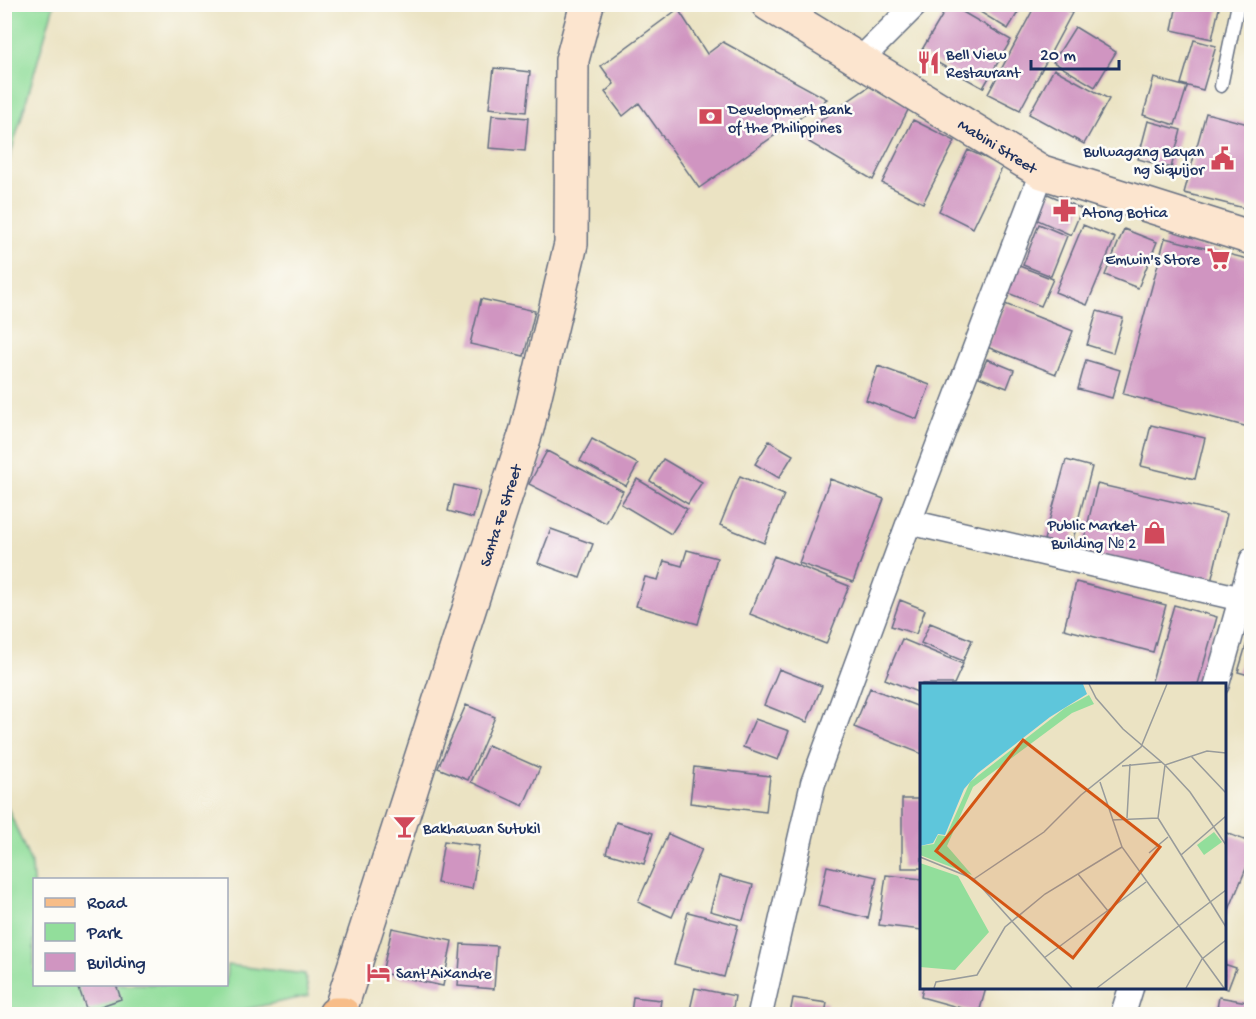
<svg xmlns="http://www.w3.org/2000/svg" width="1256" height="1019" font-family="'Gochi Hand',sans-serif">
<rect width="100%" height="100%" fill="#fdfcf7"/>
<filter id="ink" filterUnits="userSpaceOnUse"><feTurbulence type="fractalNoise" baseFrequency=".0167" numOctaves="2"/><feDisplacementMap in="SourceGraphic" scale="12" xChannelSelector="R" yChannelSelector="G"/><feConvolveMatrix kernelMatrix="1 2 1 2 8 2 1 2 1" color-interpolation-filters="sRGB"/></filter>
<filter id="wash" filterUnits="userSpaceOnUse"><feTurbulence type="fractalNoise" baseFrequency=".008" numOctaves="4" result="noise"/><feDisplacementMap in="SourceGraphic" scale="24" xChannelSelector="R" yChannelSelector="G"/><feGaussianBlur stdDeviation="1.35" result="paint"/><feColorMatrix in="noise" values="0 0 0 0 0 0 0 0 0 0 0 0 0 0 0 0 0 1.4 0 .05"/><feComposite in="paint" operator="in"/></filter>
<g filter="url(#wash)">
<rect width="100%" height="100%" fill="#ebe3c3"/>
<!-- green -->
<path fill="#92de9b" stroke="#56867c" stroke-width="1.5" d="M5 4 54 5 5 174 4 5Z
M4 799 32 866 34 897V984H226L227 965 305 974 309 996 223 1014H5Z"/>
<g id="blocks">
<!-- building -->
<path fill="#d095c1" d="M949 4 1011 40 983 88 920 53Z
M967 4H1023L1008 29Z
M1036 4H1056L1072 13 1020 110 988 94Z
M1177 4H1220L1212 39 1172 30Z
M678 9 707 54 723 42 827 99 699 188 639 103 623 116 605 92 614 84 601 66Z
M1075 27 1116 52 1095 87 1053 62Z
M1194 40 1216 46 1203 90 1181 84Z
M494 68 530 72 526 112 489 108Z
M1054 69 1109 99 1084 144 1029 114Z
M1154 78 1187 87 1175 125 1143 115Z
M870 86 909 108 873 180 809 142 822 119Z
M1206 113 1252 125V210L1184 193Z
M492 115 528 118 525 151 489 148Z
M913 120 955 141 923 203 882 183Z
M1148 121 1181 130 1171 168 1138 159Z
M968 150 1003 166 973 228 939 211Z
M1043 192 1082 209 1071 235 1031 217Z
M1039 224 1067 236 1051 276 1023 265Z
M1083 225 1115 238 1087 305 1055 292Z
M1124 229 1157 242 1138 288 1105 275Z
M1165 238 1252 260V428L1123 394Z
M1014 264 1053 279 1041 306 1003 291Z
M481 299 535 311 524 356 470 344Z
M1005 304 1073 331 1056 374 987 347Z
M1097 311 1123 318 1113 353 1087 345Z
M987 359 1014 370 1007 388 979 377Z
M1086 360 1120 370 1112 398 1078 389Z
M878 366 930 385 917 419 866 400Z
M1151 425 1205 438 1195 479 1141 466Z
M592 439 638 464 626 486 580 461Z
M769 441 793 455 779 478 755 464Z
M547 451 623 491 606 523 529 484Z
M663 459 702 482 688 504 650 481Z
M1066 460 1092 467 1071 547 1044 540Z
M740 476 784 495 764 543 720 525Z
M637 479 687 509 671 534 621 504Z
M830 479 884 499 853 582 799 563Z
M1097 484 1227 514 1211 582 1081 553Z
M454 485 480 491 473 518 448 511Z
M551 529 593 544 580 578 538 563Z
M687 550 717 558 698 624 636 606 645 577 658 580 664 561 682 566Z
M774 556 849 586 826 644 750 614Z
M1076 582 1166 605 1153 652 1064 629Z
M900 600 925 610 916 634 891 626Z
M1174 605 1217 617 1198 684H1151Z
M930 623 972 640 963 661 921 643Z
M1251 629H1252V676L1238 672Z
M902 639 963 664 954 684H922V694L885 679Z
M779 669 822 686 807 722 764 705Z
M870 688 922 708V754L854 727Z
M466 705 495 717 468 780 438 768Z
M755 719 789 731 778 760 743 747Z
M488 745 540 768 523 806 471 782Z
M694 767 770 776 766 812 690 803Z
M902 799H922V868H902Z
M616 822 653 833 644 864 606 853Z
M1224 832 1252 843V854L1226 917 1224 916Z
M668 834 702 849 672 917 638 902Z
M444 841 479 846 472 889 437 883Z
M827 866 877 877 868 918 818 906Z
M886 875 922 879V930L879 925Z
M720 876 753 885 743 920 710 911Z
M688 912 738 925 724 977 674 964Z
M392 928 452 941 443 986 382 973Z
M461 944 497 946 494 989 458 986Z
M1224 964 1236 968 1228 989 1224 988Z
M83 984H116L121 999 87 1011 78 986Z
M695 988 735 996 732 1014H689Z
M923 988H986L979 1013 921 997Z
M633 997 661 1000 659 1014H631Z
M1219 997 1252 1003V1014H1216Z
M793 998 827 1003 825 1014H790Z"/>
</g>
</g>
<g filter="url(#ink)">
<use href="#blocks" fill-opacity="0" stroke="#646e81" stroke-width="1.5"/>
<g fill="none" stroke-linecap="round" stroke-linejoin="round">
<defs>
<path id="lane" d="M1221 86 1238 4"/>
<path id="street" d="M861 59 916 4
M909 522 1242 599
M1217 684 1252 560
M760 1014 813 783 909 522 1042 172
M1123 1014 1131 988"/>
<g id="secondary">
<path id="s1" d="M768 4 1042 172 1252 238"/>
<path id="s2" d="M339 1014 527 429 571 244 572 60 587 4"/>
</g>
<path id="primary" d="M335 1014H343"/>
</defs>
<!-- lane casing -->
<use href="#lane" stroke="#646e81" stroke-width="15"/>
<!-- street casing -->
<use href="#street" stroke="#646e81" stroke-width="27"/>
<!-- secondary casing -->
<use href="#secondary" stroke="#646e81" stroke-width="36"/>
<!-- primary casing -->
<use href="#primary" stroke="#646e81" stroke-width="36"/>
<!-- lane -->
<use href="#lane" stroke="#fff" stroke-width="12"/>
<!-- street -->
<use href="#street" stroke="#fff" stroke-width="24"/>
<!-- secondary -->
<use href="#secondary" stroke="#fce5cf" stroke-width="33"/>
<!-- primary -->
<use href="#primary" stroke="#f7bd88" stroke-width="33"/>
</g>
</g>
<!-- icons -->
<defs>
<symbol id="restaurant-bare" viewBox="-9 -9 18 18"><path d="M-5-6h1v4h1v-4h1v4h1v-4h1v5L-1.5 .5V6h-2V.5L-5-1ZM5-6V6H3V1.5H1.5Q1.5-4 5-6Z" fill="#d1495b" stroke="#fdfcf7" stroke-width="2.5" paint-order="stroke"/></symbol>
<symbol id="bank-bare" viewBox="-9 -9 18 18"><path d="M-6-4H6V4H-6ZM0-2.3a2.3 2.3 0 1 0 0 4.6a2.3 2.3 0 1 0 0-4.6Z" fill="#d1495b" stroke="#fdfcf7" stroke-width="2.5" paint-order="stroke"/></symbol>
<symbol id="civic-bare" viewBox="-9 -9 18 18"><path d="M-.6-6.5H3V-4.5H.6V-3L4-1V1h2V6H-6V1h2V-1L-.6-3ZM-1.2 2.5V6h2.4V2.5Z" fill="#d1495b" stroke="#fdfcf7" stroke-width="2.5" paint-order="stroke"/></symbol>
<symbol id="pharmacy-bare" viewBox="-9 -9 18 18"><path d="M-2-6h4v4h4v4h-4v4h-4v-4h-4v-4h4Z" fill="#d1495b" stroke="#fdfcf7" stroke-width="2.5" paint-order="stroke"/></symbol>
<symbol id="supermarket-bare" viewBox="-9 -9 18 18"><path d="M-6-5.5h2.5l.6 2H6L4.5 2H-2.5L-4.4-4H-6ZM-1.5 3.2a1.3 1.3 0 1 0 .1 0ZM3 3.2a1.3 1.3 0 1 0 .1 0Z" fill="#d1495b" stroke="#fdfcf7" stroke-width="2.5" paint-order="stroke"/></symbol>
<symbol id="shop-bare" viewBox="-9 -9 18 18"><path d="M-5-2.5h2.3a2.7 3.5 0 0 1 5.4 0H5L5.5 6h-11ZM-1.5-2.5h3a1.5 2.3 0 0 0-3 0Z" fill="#d1495b" stroke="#fdfcf7" stroke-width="2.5" paint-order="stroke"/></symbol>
<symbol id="bar-bare" viewBox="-9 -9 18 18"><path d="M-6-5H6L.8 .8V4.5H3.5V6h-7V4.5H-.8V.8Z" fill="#d1495b" stroke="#fdfcf7" stroke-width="2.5" paint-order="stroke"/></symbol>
<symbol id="hotel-bare" viewBox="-9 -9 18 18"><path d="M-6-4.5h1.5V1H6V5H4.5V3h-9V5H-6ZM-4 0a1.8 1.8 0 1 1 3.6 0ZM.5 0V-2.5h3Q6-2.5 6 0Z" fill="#d1495b" stroke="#fdfcf7" stroke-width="2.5" paint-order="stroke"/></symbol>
</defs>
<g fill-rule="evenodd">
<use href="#restaurant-bare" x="912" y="46" width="33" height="33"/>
<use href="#bank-bare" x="694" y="100" width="33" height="33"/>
<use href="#civic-bare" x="1206" y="142" width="33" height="33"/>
<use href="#pharmacy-bare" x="1048" y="194" width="33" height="33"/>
<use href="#supermarket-bare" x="1202" y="242" width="33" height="33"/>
<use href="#shop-bare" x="1138" y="516" width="33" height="33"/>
<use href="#bar-bare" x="388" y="810" width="33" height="33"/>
<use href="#hotel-bare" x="362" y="956" width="33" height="33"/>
</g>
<g text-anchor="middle" stroke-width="5" stroke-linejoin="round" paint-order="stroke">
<!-- poi labels -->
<g font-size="16" fill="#1b2f5e" stroke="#fdfcf7" text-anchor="start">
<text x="946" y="59">Bell View<tspan x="946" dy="18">Restaurant</tspan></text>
<text x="728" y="114">Development Bank<tspan x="728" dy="18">of the Philippines</tspan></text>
<text x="1204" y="156" text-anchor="end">Bulwagang Bayan<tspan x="1204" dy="18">ng Siquijor</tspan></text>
<text x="1082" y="217">Atong Botica</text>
<text x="1200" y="264" text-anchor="end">Emwin's Store</text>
<text x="1136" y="530" text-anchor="end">Public Market<tspan x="1136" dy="18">Building № 2</tspan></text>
<text x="423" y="833">Bakhawan Sutukil</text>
<text x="396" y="978">Sant'Aixandre</text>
</g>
<!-- street labels -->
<g font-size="16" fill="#1b2f5e" stroke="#fdfcf7">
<text dy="6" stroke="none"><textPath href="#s1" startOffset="270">Mabini Street</textPath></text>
<text dy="6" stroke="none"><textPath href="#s2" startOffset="524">Santa Fe Street</textPath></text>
</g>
</g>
<!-- overview -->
<g transform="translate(920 683)">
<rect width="306" height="306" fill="#ebe3c3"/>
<path d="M169 12 174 21 152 30 53 104 27 163 52 192 0 172V163L14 161 18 152 26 153 50 99 145 25ZM294 149 302 159 284 172 277 162ZM0 180 38 193 69 249 35 287 0 284Z" fill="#92de9b"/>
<path d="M0 1H163L167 11 130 34 58 90 44 106 25 152 18 151 13 160 0 163Z" fill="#5ec6db"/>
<path fill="none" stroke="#989b9b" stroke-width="1.5" d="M169 1 176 15 203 46 245 82 270 109 306 162M271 73 306 110M202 83 242 79M180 99 202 164 304 305M207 135 210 81M238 135 306 244M238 135 245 82 287 68 306 70M192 137 238 135M229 170 248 154M261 172 306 133M0 174 54 196 152 305M158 191 188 228M54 196 124 149 161 112 221 64 247 1M124 275 226 199M14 305 16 299 57 292 85 244 125 211 202 164M177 305 306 207M266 305 282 276 306 257"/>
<path fill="#d45514" fill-opacity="0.15" stroke="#d45514" stroke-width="3" d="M103 57 240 164 153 275 16 168Z"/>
<rect width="306" height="306" fill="none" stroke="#1b2f5e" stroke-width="3"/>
</g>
<!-- margin -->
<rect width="1256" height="1019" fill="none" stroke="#fdfcf7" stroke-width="24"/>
<!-- legend -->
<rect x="33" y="878" width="195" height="108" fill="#fdfcf7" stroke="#a3aaba" stroke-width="1.5"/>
<rect x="45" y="898" width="30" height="9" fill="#f7bd88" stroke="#a3aaba" stroke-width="1.5"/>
<text x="87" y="908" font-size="18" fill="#1b2f5e">Road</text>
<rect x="45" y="923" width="30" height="18" fill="#92de9b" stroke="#a3aaba" stroke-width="1.5"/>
<text x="87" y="938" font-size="18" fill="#1b2f5e">Park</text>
<rect x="45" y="953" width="30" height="18" fill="#d095c1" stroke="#a3aaba" stroke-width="1.5"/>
<text x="87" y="968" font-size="18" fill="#1b2f5e">Building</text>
<!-- scale -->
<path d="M1031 60v9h88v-9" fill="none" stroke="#1b2f5e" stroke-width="3"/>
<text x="1040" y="60" font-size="18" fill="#1b2f5e" stroke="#fdfcf7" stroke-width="4.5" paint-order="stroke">20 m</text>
</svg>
